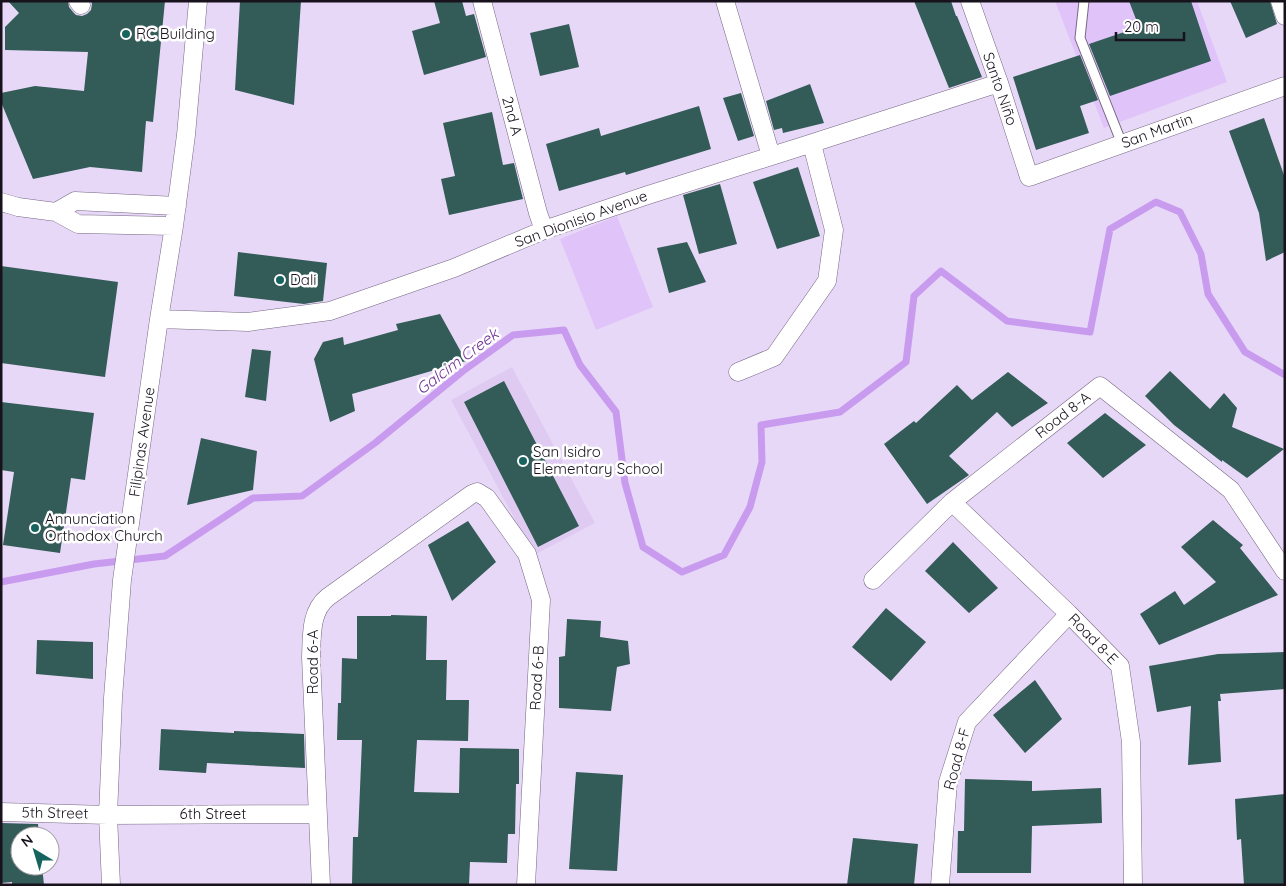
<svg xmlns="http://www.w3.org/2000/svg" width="1286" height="886" font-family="Quicksand,sans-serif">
<rect width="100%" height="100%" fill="#e8d8f8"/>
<!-- built -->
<path fill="#dfcbf2" d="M512 367 595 523 534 555 451 400Z"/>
<!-- green -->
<path fill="#e0c4f9" d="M1055 1H1197L1227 82 1104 128Z
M617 216 653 307 596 330 560 239Z"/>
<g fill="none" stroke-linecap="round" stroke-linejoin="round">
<!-- stream -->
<path stroke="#c99bef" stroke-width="7" d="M1 582 94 564 165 556 253 498 302 496 375 443 463 371 513 335 564 330 580 365 616 412 625 483 643 547 682 572 724 555 750 507 762 462 761 425 840 412 906 362 914 296 941 271 1007 321 1090 332 1110 229 1156 202 1180 212 1201 254 1208 294 1245 352 1285 375"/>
</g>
<!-- building -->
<path fill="#335b57" d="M8 1H68L69 7 73 12 76 15 82 16 87 14 91 10 92 4 91 1H165L153 122 146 121 142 172 90 167 33 179 1 102V93L35 86 84 91 88 52 5 50V27L19 13Z
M240 1H301L294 105 235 90Z
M434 1H462L466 16 474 14 486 57 424 75 412 31 440 23Z
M914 1H951L956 16H957L982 77 949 88Z
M1129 1H1191L1211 61 1110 96 1089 44 1139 27Z
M1230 1H1270L1277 24 1246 38Z
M569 24 579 67 540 76 530 33Z
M1080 55 1098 100 1080 106 1089 133 1036 150 1013 77Z
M810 84 824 123 783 133 782 128 774 130 766 101Z
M741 93 754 136 738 141 723 98Z
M699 106 711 149 626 175 625 172 559 191 546 144 599 128 601 136Z
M492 112 503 165 514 163 523 199 449 215 441 179 455 176 443 123Z
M1264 118 1285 178V252L1266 261 1259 213 1229 131Z
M798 167 820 236 777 249 753 182Z
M720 184 737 244 699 254 683 195Z
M687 242 706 282 669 293 657 248Z
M238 252 327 263 323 301 304 304 234 296Z
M1 266 118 282 105 377 1 363Z
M440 314 466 361 352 394 355 411 330 422 314 359 323 342 343 337 344 345 398 330 396 324Z
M252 349 271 351 266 401 245 397Z
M1170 371 1210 409 1224 393 1237 408 1232 427 1284 449 1247 478 1222 460V462L1174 425 1145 396Z
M1008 372 1048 403 1012 427 997 412 949 456 969 475 927 504 884 444 914 421 916 423 957 385 972 400Z
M504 381 579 526 538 547 464 402Z
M1 402 94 413 85 480 71 478 60 553 3 545 14 472 1 470Z
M1105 413 1146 445 1103 478 1067 443Z
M201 438 257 451 253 490 187 505Z
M1213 520 1243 545 1240 548 1278 595 1159 645 1140 614 1175 591 1184 605 1216 582 1181 547Z
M468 521 496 562 452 601 428 545Z
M953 542 998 588 969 613 925 571Z
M886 608 926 642 891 681 852 647Z
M391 615 427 616 426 660H447L446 700H469L468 741 417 740 414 792 459 793 460 748 519 749V784H516L515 834H508L507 863 470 862 469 885 352 884 353 837H358L362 740H337L338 703H341L342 658 357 659V616H391Z
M567 619 601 621 600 637 628 641 630 664 617 667 611 711 559 708V657L565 656Z
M37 640 93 642V679L36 674Z
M1285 652V689L1220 694 1221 701H1218L1221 762 1188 765 1191 706 1157 712 1149 666 1218 654Z
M1035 680 1062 719 1025 753 993 715Z
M161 729 234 733V731L304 734 305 768 207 763 206 773 159 770Z
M576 772 623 775 617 871 569 869Z
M965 779 1032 781V791L1101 788 1102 823 1032 826 1031 873H957L958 831H964Z
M1285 794V885H1244L1241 839 1237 840 1235 799Z
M1 823 38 824 39 836H20V866H42L44 885H12V882L1 883Z
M853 838 918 844 914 885H847Z"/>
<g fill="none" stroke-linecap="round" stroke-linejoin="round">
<defs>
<path id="service" d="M1084 1 1080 38 1122 144"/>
<path id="minor" d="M78 1 81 5
M482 1 538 213 544 230
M725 1 771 156
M970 1 999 83 1029 177 1285 86
M1280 1 1285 16
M1 202 18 207 56 212 78 224 174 226
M56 212 75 201 177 206
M159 319 248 322 330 311 454 268 544 230 648 195 800 147 999 83
M738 372 774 357 827 281 834 230 812 144
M952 502 1069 614 1120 666 1131 742 1133 885
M873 580 952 502 1100 386 1231 490 1285 571
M1 812 108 815 318 814
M111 885 108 815 113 698 122 580 159 319 174 226 186 135 198 1
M321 885 311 657C312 636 310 611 328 597L472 494 477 492 487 498 527 554 541 600 526 885
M940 885 948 782 967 722 1069 614"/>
</defs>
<!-- service casing -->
<use href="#service" stroke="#766783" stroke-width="11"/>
<!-- minor casing -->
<use href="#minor" stroke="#766783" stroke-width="19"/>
<!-- service -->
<use href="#service" stroke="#fff" stroke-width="9"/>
<!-- minor -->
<use href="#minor" stroke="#fff" stroke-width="18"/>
</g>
<!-- markers -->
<g fill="#17645e" stroke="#fff" stroke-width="2">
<circle cx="126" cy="34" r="5"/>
<circle cx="280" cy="280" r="5"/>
<circle cx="523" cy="461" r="5"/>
<circle cx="35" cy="528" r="5"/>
</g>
<g text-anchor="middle" stroke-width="5" stroke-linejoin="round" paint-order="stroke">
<!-- poi labels -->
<g font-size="15" fill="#18121d" stroke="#fff" text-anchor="start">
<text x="136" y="39">RC Building</text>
<text x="290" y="285">Dali</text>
<text x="533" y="457">San Isidro<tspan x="533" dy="17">Elementary School</tspan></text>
<text x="45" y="524">Annunciation<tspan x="45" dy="17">Orthodox Church</tspan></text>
</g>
<!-- street labels -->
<g font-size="15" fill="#18121d" stroke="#fff">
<text transform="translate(1000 89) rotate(71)" y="5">Santo Niño</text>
<text transform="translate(512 116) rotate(75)" y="5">2nd A</text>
<text transform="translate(1157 131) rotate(-20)" y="5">San Martin</text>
<text transform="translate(581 219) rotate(-20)" y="5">San Dionisio Avenue</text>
<text transform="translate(1063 415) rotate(-38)" y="5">Road 8-A</text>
<text transform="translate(142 442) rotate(-82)" y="5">Filipinas Avenue</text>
<text transform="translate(1093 639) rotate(46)" y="5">Road 8-E</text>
<text transform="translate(313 662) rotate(-90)" y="5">Road 6-A</text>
<text transform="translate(537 678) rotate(-87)" y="5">Road 6-B</text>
<text transform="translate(957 759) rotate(-75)" y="5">Road 8-F</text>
<text transform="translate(55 813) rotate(1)" y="5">5th Street</text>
<text x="213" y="819">6th Street</text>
</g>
<!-- water labels -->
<g font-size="16" font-style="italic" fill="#703597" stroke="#fff">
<text transform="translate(457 361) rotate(-37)" y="6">Galcim Creek</text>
</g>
</g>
<!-- border -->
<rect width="1286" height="886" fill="none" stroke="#18121d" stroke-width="5"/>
<!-- north arrow -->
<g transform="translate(35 851) rotate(322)"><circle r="24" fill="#ffffff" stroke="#a3a0a5"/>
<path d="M0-4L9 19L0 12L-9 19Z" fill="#17645e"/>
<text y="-8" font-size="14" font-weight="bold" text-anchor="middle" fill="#18121d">N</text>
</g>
<!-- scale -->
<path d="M1116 32v8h68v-8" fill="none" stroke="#18121d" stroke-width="2.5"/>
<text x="1124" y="32" font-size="15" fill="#18121d" stroke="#ffffff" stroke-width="4" paint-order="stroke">20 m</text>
</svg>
